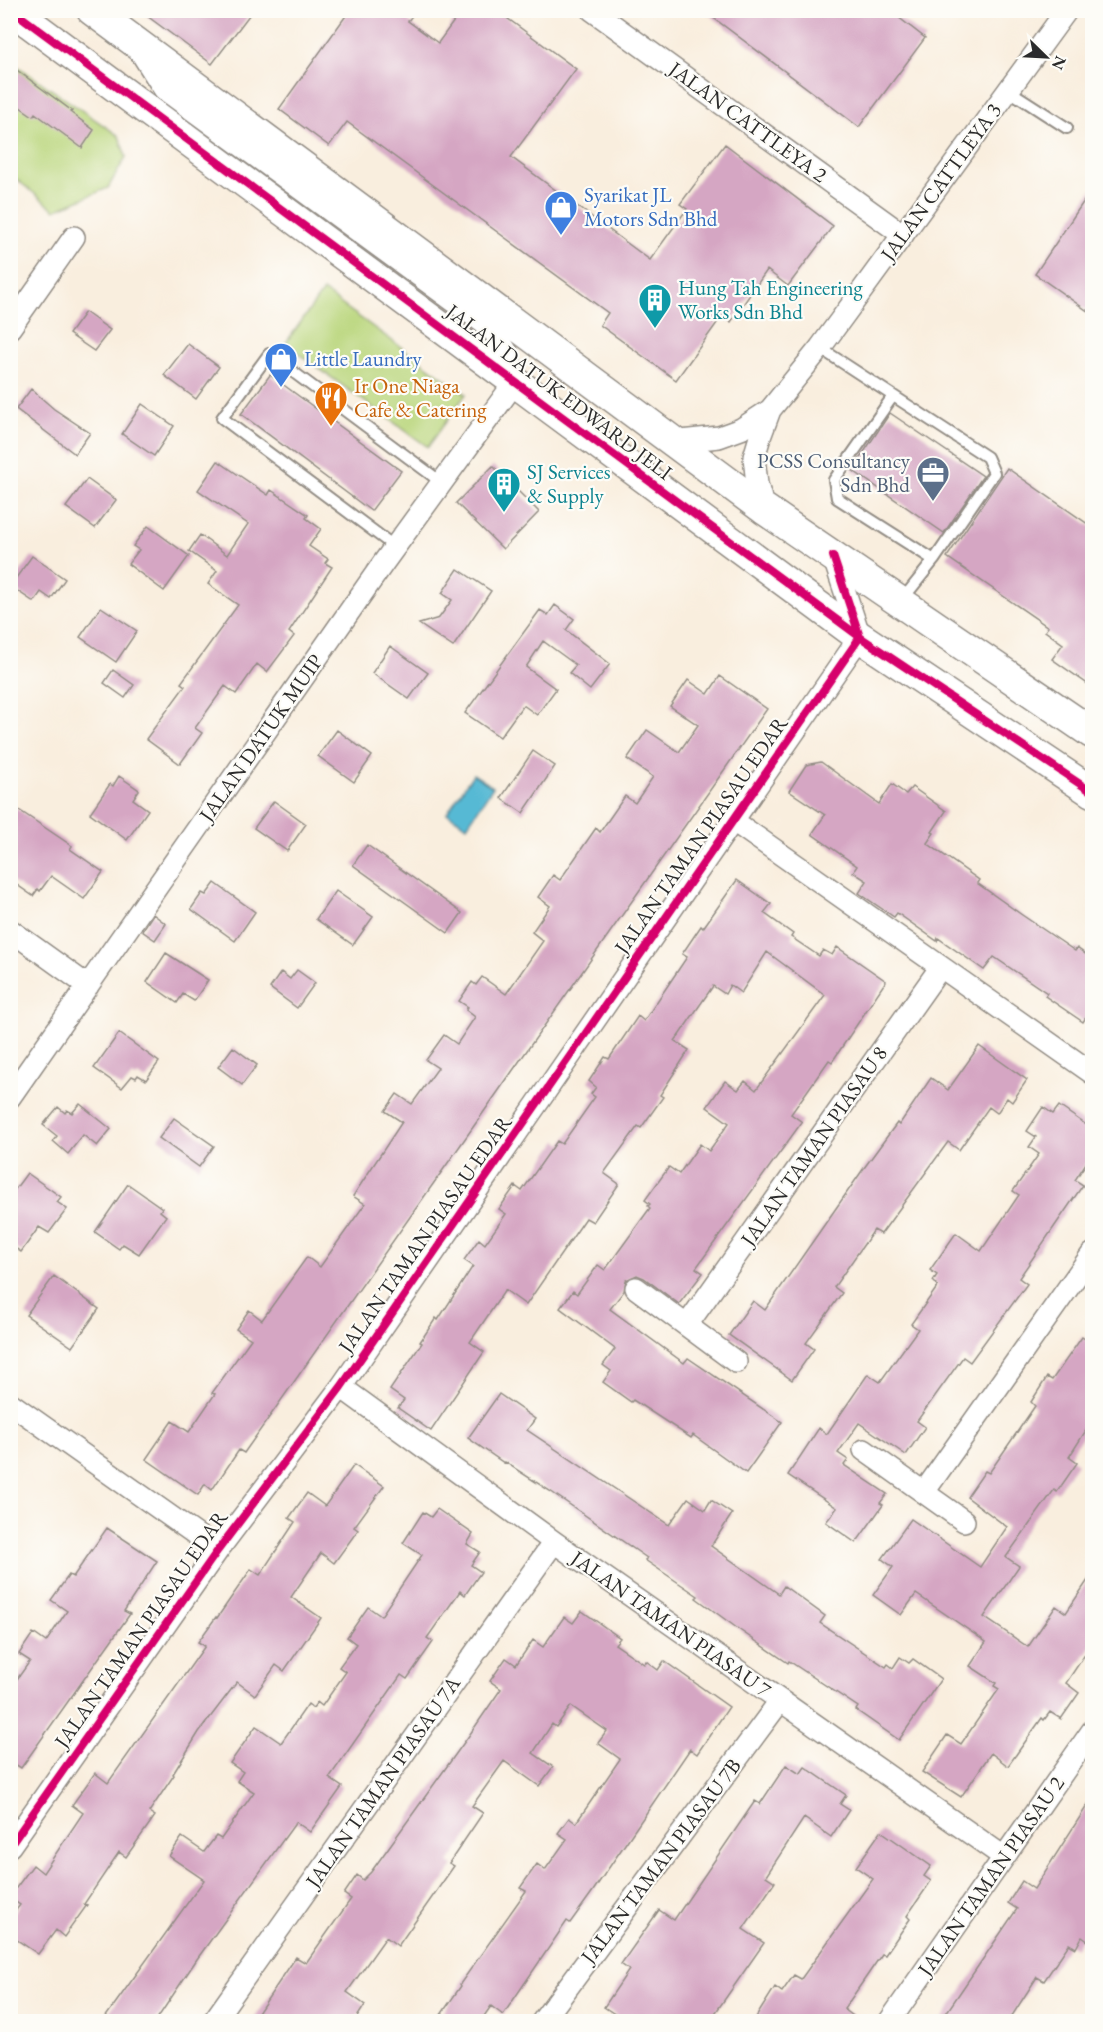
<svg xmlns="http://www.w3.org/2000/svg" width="1103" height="2032" font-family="'EB Garamond',serif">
<rect width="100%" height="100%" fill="#fdfcf7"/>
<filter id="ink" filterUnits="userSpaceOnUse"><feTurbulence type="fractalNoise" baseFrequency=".0167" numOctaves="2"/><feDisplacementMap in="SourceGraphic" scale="12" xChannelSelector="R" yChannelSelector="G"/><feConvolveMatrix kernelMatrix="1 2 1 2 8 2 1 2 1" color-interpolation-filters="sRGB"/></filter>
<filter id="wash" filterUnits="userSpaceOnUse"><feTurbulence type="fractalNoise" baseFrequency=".008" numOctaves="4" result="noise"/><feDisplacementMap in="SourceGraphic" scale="24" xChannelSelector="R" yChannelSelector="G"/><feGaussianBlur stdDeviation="1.35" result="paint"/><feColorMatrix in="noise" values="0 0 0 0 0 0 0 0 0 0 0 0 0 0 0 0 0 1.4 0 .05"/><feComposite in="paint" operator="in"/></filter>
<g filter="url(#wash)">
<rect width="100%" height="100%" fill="#f9eede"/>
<!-- green -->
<path fill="#b9d67c" stroke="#728054" stroke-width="1.5" d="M10 61 119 136 126 157 108 188 55 210 11 175Z
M323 291 466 394 428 447 285 344Z"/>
<!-- water -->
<path fill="#56b9d4" stroke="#407280" stroke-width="1.5" d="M473 774 493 787 467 826 447 813Z"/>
<g id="blocks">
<!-- building -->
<path fill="#d5a6c3" d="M139 10H253L212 64Z
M350 10H416L408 21 438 43 462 10H496L576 69 511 157 650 260 687 209 680 204 725 144 833 226 788 286 767 270 731 322 722 316 676 380 600 325 608 313 347 122 329 146 279 109Z
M703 10H889L925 38 859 127Z
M10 65 72 111 70 112 94 130 82 148 35 113 33 116 10 100Z
M1092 189V314L1035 274Z
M85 312 110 330 94 351 69 334Z
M188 344 219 367 196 399 164 375Z
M270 375 401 471 371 511 241 414Z
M31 389 54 409 90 433 75 454 16 409Z
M142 404 174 426 154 456 122 434Z
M890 413 983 476 944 533 852 470Z
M218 461 268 495 271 490 308 515 306 518 321 529 309 546 328 559 325 563 332 567 289 632 294 636 267 672 257 664 236 694 225 686 195 728 202 733 180 764 146 739 185 686 181 683 238 605 208 584 217 571 189 551 200 535 227 555 248 524 198 490Z
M493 466 539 512 503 549 456 503Z
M1007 468 1092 527V687L1052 659 1063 644 1045 631 1048 627 947 557Z
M87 479 116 500 95 528 66 507Z
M148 526 189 556 164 591 128 564 139 550 133 546Z
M32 556 65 579 51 599 41 592 34 602 10 586Z
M458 569 491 591 453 647 419 624 439 618 452 600 442 593Z
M555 605 574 619 566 630 610 664 590 690 569 673 576 665 543 641 526 667 556 689 537 715 523 705 500 737 465 713 540 610 548 615Z
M101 607 137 631 116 662 80 637Z
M390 646 428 673 409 699 372 673Z
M113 670 134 685 125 698 104 683Z
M720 676 767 709 244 1453 239 1450 212 1490 205 1484 198 1495 146 1459 172 1421 189 1432 215 1394 212 1393 251 1339 236 1329 249 1310 262 1320 307 1257 320 1267 365 1204 353 1196 402 1122 385 1111 397 1094 412 1104 438 1068 426 1060 444 1035 457 1044 475 1017 466 1010 468 1007 459 1001 472 982 476 985 482 977 506 994 543 941 532 932 550 906 538 897 553 875 560 880 596 828 600 832 625 796 635 803 653 777 627 759 647 730 679 752 698 725 670 706 688 680 708 694Z
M337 730 372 756 354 782 318 756Z
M533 751 555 766 523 813 501 798Z
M821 762 879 804 892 784 906 794 912 787 946 811 932 832 934 833 927 843 979 880 977 883 1022 915 1075 951 1077 948 1092 959V1008L1083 1022 1045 996 1047 993 994 957 984 970 938 938 937 941 897 913 894 917 859 893 867 881 853 872 857 866 812 834 825 815 789 791 806 765Z
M119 776 139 790 133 799 148 810 127 840 90 813 110 784 113 786Z
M274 801 306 824 287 851 254 828Z
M10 804 72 846 70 849 103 872 84 899 51 876 40 891 38 889 33 896 10 880Z
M367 845 462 913 448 933 353 865Z
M737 880 771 904 764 913 793 934 791 937 819 956 823 950 832 955 837 947 886 981 832 1062 829 1060 791 1114 802 1122 696 1268 703 1273 679 1304 644 1278 637 1275 626 1280 624 1291 610 1309 684 1363 688 1358 782 1422 746 1473 693 1435 691 1438 633 1400 631 1402 603 1382 611 1371 603 1365 615 1349 560 1308 573 1291 577 1294 598 1265 605 1270 650 1208 648 1206 650 1204 645 1200 669 1167 679 1174 700 1144 709 1151 729 1123 707 1107 725 1081 738 1090 745 1081 756 1090 825 995 767 952 741 993 730 985 725 994 713 986 675 1041 689 1050 660 1095 663 1097 641 1128 638 1126 604 1173 619 1184 593 1222 586 1218 526 1305 505 1290 470 1342 484 1352 431 1431 398 1408 404 1400 390 1390 422 1343 420 1342 436 1318 438 1320 473 1266 464 1260 479 1239 485 1244 506 1214 499 1209 515 1186 522 1191 557 1141 562 1144 595 1097 591 1094 596 1087 589 1081 605 1057 609 1059 638 1016 644 1021 687 957 682 954 701 926 703 928Z
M215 883 255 912 235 941 191 909 202 893 206 895Z
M336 891 373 917 353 945 316 919Z
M153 914 166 924 155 940 142 931Z
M166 953 208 980 194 1001 183 994 177 1003 147 982Z
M297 970 315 983 297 1008 270 988 281 972 290 979Z
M119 1033 159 1062 146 1080 138 1075 136 1078 132 1076 122 1088 94 1068Z
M979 1046 1027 1080 1012 1102 1007 1098 997 1113 989 1107 959 1150 948 1142 881 1234 874 1230 834 1287 842 1293 806 1343 814 1349 792 1380 729 1335 753 1301 765 1310 864 1168 897 1123 899 1125 931 1078 948 1090Z
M233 1047 257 1065 242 1085 218 1067Z
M80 1104 111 1129 97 1146 83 1135 68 1154 53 1141 57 1136 43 1125 58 1107 65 1113 67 1110 72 1113Z
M1059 1106 1092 1129V1154L1075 1180 1083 1185 1019 1278 1027 1284 970 1362 963 1357 917 1421 925 1427 906 1455 859 1423 838 1453 848 1460 844 1465 887 1494 880 1503 883 1505 856 1543 826 1522 837 1508 788 1475 819 1428 827 1434 868 1374 880 1382 918 1329 911 1324 938 1286 933 1281 937 1275 930 1270 956 1233 981 1251 1019 1195 1013 1191 1039 1154 1029 1147 1036 1137 1027 1131 1043 1107 1053 1114Z
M174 1118 214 1146 199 1167 159 1138Z
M27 1173 61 1197 57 1202 67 1209 49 1233 39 1227 21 1252 10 1245V1196Z
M128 1184 162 1208 160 1211 166 1216 139 1254 123 1244 119 1249 95 1232Z
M54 1276 99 1309 72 1347 26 1315Z
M1082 1337 1092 1344V1421L1069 1457 1077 1463 1057 1492 1054 1490 1006 1557 1019 1566 984 1617 1028 1647 1056 1606 1066 1613 1092 1574V1644L1066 1683 1079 1693 1061 1719 1050 1712 1044 1720 1042 1718 1008 1766 991 1753 961 1797 922 1772 947 1735 961 1744 999 1689 994 1686 996 1683 970 1666 986 1642 916 1594 901 1615 873 1595 893 1567 882 1559 911 1519 980 1567 1007 1527 967 1497 985 1471 989 1473 1035 1406 1031 1402 1047 1377 1052 1380Z
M499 1394 535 1419 527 1430 669 1525 688 1498 705 1510 711 1500 732 1514 711 1546 779 1594 784 1586 825 1616 820 1623 886 1667 888 1664 893 1668 900 1657 909 1663 913 1659 941 1679 899 1740 856 1710 858 1707 789 1661 788 1663 741 1631 696 1598 698 1596 645 1560 647 1558 550 1491 505 1462 504 1463 468 1438Z
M354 1465 384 1486 354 1527 358 1530 334 1563 321 1553 291 1597 321 1618 284 1671 276 1665 255 1695 237 1682 199 1732 173 1774 174 1775 149 1812 155 1816 126 1857 119 1852 84 1904 87 1905 64 1937 56 1930 38 1954 10 1935V1918L20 1905 10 1898V1896L33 1865 43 1873 83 1813 72 1805 95 1773 108 1783 205 1646 198 1642 216 1617 217 1618 251 1569 260 1575 295 1522 289 1518 307 1493 325 1506Z
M437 1509 473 1534 467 1544 480 1552 471 1565 481 1572 465 1595 460 1591 427 1638 433 1642 407 1679 401 1675 329 1778 342 1787 310 1832 296 1822 197 1959 155 2022H102L204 1880 169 1856 182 1837 204 1852 216 1836 221 1839 254 1792 237 1781 243 1772 230 1763 256 1726 281 1743 308 1704 313 1708 317 1702 322 1706 346 1672 339 1667 356 1644 347 1637 368 1607 381 1616 422 1555 403 1543 423 1512 431 1517Z
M107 1528 157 1561 124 1611 130 1614 21 1768 10 1761V1689L30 1661 19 1654 33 1633 46 1642 67 1611 51 1600 69 1575 73 1577Z
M582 1611 620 1638 615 1644 644 1664 646 1661 658 1670 664 1661 729 1707 697 1754 690 1749 593 1891 570 1923 567 1921 503 2015 491 2006 480 2022H436L461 1986 460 1984 526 1891 520 1888 537 1864 545 1870 567 1839 558 1833 569 1818 576 1823 620 1759 598 1743 607 1731 571 1706 556 1727 552 1724 533 1753 553 1767 539 1786 504 1761 472 1806 483 1813 449 1863 454 1866 398 1946 386 1937 347 1992 365 2005 354 2022H252L296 1957 306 1963 351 1899 344 1894 357 1875 363 1880 371 1872 468 1737 501 1689 490 1681 506 1658 516 1665 533 1640 543 1647 564 1617 573 1623Z
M786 1765 800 1774 805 1767 846 1795 840 1804 849 1810 831 1837 804 1818 766 1876 775 1882 743 1929 764 1943 709 2022H611L616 2015 604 2007 629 1970 621 1964 659 1910 674 1920 755 1801 760 1804Z
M1092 1798V1944L1082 1937 1076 1948 1069 1944 1044 1981 1037 1977 1008 2022H940L1017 1909 1008 1903 1022 1881 1034 1889Z
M881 1831 931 1866 924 1876 931 1881 907 1916 910 1919 885 1955 882 1954 844 2009 861 2022H753L775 1987 782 1992 794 1975 801 1979 873 1879 856 1867Z"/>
</g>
</g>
<g filter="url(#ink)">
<use href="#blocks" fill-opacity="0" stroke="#928c84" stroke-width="1.5"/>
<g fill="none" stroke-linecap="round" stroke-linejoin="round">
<defs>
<path id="lane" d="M1008 90 1067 128
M820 348 987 457 994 473 934 560 902 600
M893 396 834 480 837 498 934 560
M395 547 222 418 269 354 441 482"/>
<path id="street" d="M592 10 903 235
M10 328 74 237
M671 442 719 437 741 429 770 410
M764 509 757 484 754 457 760 437 770 410 820 348 1067 10
M732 820 1092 1073
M10 930 88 986
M10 1097 384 562 515 382 507 352 492 329 164 89 140 51
M636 1288 736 1362
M687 1325 940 968
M341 1387 554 1542 1004 1857
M10 1403 218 1550
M864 1450 964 1521
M924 1492 1092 1254
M10 1846 218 1550 341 1387 860 637 833 556
M213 2022 554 1542
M542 2022 780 1701
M889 2022 1092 1731"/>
<path id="secondary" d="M12 10 860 637 1092 792
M92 10 764 509 1092 733"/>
</defs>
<!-- lane casing -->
<use href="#lane" stroke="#928c84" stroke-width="14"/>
<!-- street casing -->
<use href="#street" stroke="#928c84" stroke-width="24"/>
<!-- secondary casing -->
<use href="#secondary" stroke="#928c84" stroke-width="33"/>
<!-- lane -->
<use href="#lane" stroke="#fff" stroke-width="10"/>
<!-- street -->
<use href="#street" stroke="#fff" stroke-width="21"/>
<!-- secondary -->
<use href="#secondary" stroke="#fff" stroke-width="30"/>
<defs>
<path id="cycleway" d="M12 10 860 637 1092 792
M10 1846 218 1550 341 1387 860 637 833 556"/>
</defs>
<!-- cycleway casing -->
<use href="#cycleway" stroke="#fdfcf7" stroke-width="11"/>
<!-- cycleway -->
<use href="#cycleway" stroke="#d6006c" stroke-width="8"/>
</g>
</g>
<!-- icons -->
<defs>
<symbol id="shop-pin" viewBox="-11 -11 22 30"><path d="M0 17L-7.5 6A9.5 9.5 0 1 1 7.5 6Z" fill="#3f7fe0" stroke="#fdfcf7"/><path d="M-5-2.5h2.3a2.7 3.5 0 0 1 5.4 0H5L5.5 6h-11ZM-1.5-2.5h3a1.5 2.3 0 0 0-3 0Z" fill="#fff"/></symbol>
<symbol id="building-pin" viewBox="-11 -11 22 30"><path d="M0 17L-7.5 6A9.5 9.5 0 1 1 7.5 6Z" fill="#0f9aa8" stroke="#fdfcf7"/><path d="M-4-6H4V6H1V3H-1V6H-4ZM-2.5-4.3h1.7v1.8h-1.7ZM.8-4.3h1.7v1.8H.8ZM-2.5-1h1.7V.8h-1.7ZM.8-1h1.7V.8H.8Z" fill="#fff"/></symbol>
<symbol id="restaurant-pin" viewBox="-11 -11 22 30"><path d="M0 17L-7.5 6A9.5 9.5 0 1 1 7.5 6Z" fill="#e8710a" stroke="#fdfcf7"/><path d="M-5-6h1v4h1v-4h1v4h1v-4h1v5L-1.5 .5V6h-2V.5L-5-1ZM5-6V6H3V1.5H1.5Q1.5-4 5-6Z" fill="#fff"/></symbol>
<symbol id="office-pin" viewBox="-11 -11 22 30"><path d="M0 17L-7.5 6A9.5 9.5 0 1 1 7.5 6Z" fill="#5c6f8a" stroke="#fdfcf7"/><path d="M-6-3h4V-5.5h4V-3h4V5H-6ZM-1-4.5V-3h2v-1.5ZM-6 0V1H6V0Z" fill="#fff"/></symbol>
</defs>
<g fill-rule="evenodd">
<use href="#shop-pin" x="542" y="188" width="38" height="52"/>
<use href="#building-pin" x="636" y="281" width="38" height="52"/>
<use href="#shop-pin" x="262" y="340" width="38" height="52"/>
<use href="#restaurant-pin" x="312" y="379" width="38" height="52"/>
<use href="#office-pin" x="914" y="454" width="38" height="52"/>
<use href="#building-pin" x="485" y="465" width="38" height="52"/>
</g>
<g text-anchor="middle" stroke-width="4.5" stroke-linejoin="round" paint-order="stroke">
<!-- street labels -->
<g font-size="21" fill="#2b2b2b" stroke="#fdfcf7">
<text transform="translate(748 122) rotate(36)" y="7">JALAN CATTLEYA 2</text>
<text transform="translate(941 182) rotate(-54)" y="7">JALAN CATTLEYA 3</text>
<text transform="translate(559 392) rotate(37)" y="7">JALAN DATUK EDWARD JELI</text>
<text transform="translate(261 738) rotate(-55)" y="7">JALAN DATUK MUIP</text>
<text transform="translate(701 835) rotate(-55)" y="7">JALAN TAMAN PIASAU EDAR</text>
<text transform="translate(814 1146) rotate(-55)" y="7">JALAN TAMAN PIASAU 8</text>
<text transform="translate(425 1234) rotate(-55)" y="7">JALAN TAMAN PIASAU EDAR</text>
<text transform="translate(671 1624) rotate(35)" y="7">JALAN TAMAN PIASAU 7</text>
<text transform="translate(141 1629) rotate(-55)" y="7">JALAN TAMAN PIASAU EDAR</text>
<text transform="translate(383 1782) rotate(-55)" y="7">JALAN TAMAN PIASAU 7A</text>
<text transform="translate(661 1861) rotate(-53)" y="7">JALAN TAMAN PIASAU 7B</text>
<text transform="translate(991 1876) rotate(-55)" y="7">JALAN TAMAN PIASAU 2</text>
</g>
<!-- shop labels -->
<g font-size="21" fill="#366cbe" stroke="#fdfcf7" text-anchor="start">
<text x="584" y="202">Syarikat JL<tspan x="584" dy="24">Motors Sdn Bhd</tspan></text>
<text x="304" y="366">Little Laundry</text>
</g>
<!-- culture labels -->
<g font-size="21" fill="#0d838f" stroke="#fdfcf7" text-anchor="start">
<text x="678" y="295">Hung Tah Engineering<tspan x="678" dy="24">Works Sdn Bhd</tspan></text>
<text x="527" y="479">SJ Services<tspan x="527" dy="24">&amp; Supply</tspan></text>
</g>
<!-- food labels -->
<g font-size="21" fill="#c56008" stroke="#fdfcf7" text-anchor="start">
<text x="354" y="393">Ir One Niaga<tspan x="354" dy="24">Cafe &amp; Catering</tspan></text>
</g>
<!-- service labels -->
<g font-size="21" fill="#4e5e75" stroke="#fdfcf7" text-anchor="end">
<text x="910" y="468">PCSS Consultancy<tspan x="910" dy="24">Sdn Bhd</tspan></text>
</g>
</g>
<!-- margin -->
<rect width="1103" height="2032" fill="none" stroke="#fdfcf7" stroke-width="36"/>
<!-- north arrow -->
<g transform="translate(1046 57) rotate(114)" stroke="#fdfcf7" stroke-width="4.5" paint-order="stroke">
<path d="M0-4.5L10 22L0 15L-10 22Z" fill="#2b2b2b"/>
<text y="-9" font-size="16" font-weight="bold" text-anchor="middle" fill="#2b2b2b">N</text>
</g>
</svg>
